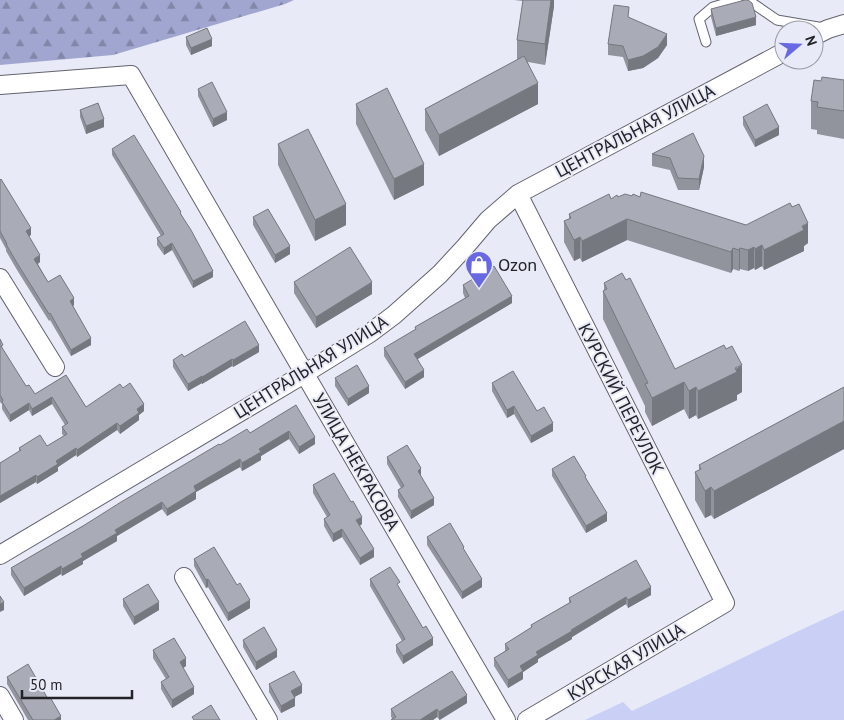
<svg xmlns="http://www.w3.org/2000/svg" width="844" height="720" font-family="'PT Sans',sans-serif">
<defs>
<pattern id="forest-firs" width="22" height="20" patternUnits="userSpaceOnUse" patternTransform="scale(1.25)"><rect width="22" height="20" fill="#a0a6d0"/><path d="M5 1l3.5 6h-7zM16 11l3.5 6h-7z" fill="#8287a9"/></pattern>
</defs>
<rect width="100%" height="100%" fill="#e8eaf7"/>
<!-- green -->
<path fill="#c9cff5" d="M844 610V720H585L623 702 632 711C703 678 773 642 844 610Z"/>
<!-- forest -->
<path fill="url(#forest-firs)" d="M0 0H294L285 4 113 55 0 65Z"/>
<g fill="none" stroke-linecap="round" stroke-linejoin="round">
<defs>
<path id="lane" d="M748 0 777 20 824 28
M706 42 699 19 713 7 737 0"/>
<path id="street" d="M814 36 828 29 844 24
M0 85 131 75 506 720
M518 194 725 603 527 720
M0 278 55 367
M0 555 304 374 370 333 394 315 440 274 465 247 488 220 518 194 784 52
M184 577 268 720
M0 696 14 720"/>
</defs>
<!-- lane casing -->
<use href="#lane" stroke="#62636e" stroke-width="11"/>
<!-- street casing -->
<use href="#street" stroke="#62636e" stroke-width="20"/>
<!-- lane -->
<use href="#lane" stroke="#fff" stroke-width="9"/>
<!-- street -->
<use href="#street" stroke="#fff" stroke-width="18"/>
</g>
<!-- wall -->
<path fill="#91939d" d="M514 0H554V6L545 65 528 62 538 104 439 156 425 130V109L517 60V40L523 1Z
M711 9 756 25 716 36 711 17Z
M629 17 667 45 658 58 643 68 628 71 623 57 608 55V44Z
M186 37 212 46 191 55 186 45Z
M844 80V139L817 134V130L811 129V101L821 81Z
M198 89 227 120 213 127 198 96Z
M356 104 424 185 394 200 356 124Z
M80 110 104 127 86 134 80 117Z
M743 117 779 135 755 147 743 125Z
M693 133 704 167 699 190H678L670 170 652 166V154Z
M278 144 346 225 315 241 278 165Z
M112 149 181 214 213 277 193 288 172 250 164 255 157 245V238L161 236 112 155Z
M0 180 31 235 29 236 40 262 38 264 48 282 74 305 73 306 91 345 71 356 50 320 49 321 17 270 6 251V249L0 238Z
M632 196 640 197 746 225 808 243 804 246V251L764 270 762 266 755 270 754 268 748 271 740 269 739 271 733 269 731 273 627 240 582 262 580 258 574 261 564 242V221L569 219V214L611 199Z
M253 217 290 254 275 263 253 225Z
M294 282 372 294 316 328 294 293Z
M604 283 675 369 742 392 737 395V400L698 419 696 415 689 419 684 409 652 426 645 412V406L603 319V291H604Z
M463 285 512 303 418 359 424 377 405 389 384 356V348L415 330V327L465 298 463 293Z
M0 339 3 350 26 386 35 394 66 375 86 407 123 388 144 411 139 415V420L120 434 117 430 77 457 76 455 58 467V471L37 484 36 482 0 503V463L19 452V448L47 446 64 436 62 434V427L65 425 52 404 32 416 29 410 10 422 2 409V404L0 402Z
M259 352 233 367 232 366 202 384V383L188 391 173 367V360L184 357Z
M335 378 369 393 348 406 335 386Z
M492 383 537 411 553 431 531 443 514 414 507 418 492 391Z
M844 387V449L714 519 711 515 705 518 695 500V472L699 470V465Z
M296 405 315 444 299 454 289 439 261 456V460L242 471 240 467 196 492V499L167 516 162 509 117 536V541L83 561V564L62 576 61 574 24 596 11 575V568L220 445 250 433Z
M387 457 421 476 434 505 411 519 398 497V490L401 488 387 464Z
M552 469 586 478 607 521 586 533 552 476Z
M313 485 362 524 360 526 374 557 360 565 342 537 333 542 324 526V519L327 517 313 493Z
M427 537 464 551 482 587 462 599 427 545Z
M194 559 250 608 228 621 208 587 206 588 194 566Z
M370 579 400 589 433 645 403 664 396 652V645L402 641 370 586Z
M651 595 628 608 626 604 572 637V639L538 659V662L523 672V679L508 688 494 666V658L505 651V644L531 628V625L569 603V598Z
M123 599 159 610 134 625 123 606Z
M243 640 277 657 256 670 243 647Z
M153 650 186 666 183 668 194 694 172 708 161 689V682L166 679 153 658Z
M7 677 61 720H28L7 684Z
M269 684 302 693 294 697 295 706 281 713 269 692Z
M467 703 440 720 437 717 433 720H391L392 719 391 716V709Z"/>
<!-- shaded-wall -->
<path fill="#76787f" d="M551 0H554V6L545 65V44Z
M756 17V25L716 36V28Z
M667 34V45L658 58 643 68 628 71V60Z
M212 39V46L191 55V48Z
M538 83V104L439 156V135Z
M227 112V120L213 127V119Z
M104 119V127L86 134V126Z
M779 127V135L755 147V140Z
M704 156V167L699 190V179Z
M424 164V185L394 200V179Z
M346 204V225L315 241V220Z
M627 219V240L582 262V241Z
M808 223V243L804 246V251L764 270V250Z
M31 228V235L26 238V231Z
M580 237V258L574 261V240Z
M172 243V250L164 255V248Z
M762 245V266L755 270V249Z
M290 246V254L275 263V255Z
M754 247V268L748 271V250Z
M733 248V269L731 273V252Z
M740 248V269L739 271V250Z
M40 255V262L34 266V259Z
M213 271V277L193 288V281Z
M372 282V294L316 328V317Z
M512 296V303L414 361V354Z
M74 298V305L70 308V301Z
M91 338V345L71 356V350Z
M259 345V352L233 367V360Z
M232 359V366L202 384V377Z
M742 365V392L737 395V400L698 419V391Z
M424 370V377L405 389V382Z
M202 376V383L188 391V384Z
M684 382V409L652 426V398Z
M369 386V393L348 406V399Z
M696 387V415L689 419V391Z
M52 397V404L32 416V409Z
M29 403V410L10 422V415Z
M144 404V411L139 415V420L120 434V426L137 409Z
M514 406V414L507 418V410Z
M844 421V449L714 519V491Z
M117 423V430L77 457V450Z
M553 423V431L531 443V436Z
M289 431V439L261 456V460L242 471V463L259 449Z
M315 437V444L299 454V447Z
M76 448V455L58 467V471L37 484V477L56 461Z
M240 459V467L196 492V499L167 516V509L194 486Z
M421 468V476L418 478V471Z
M36 475V482L0 503V496Z
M711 487V515L705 518V491Z
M434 498V505L411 519V511Z
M162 502V509L117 536V541L83 561V564L62 576V569L81 554 115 530Z
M607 513V521L586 533V526Z
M362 517V524L356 528V520Z
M342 529V537L333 542V534Z
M374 549V557L360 565V558Z
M61 566V574L24 596V588Z
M208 579V587L206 588V580Z
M482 579V587L462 599V592Z
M651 587V595L628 608V600Z
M626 597V604L572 637V639L538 659V662L523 672V679L508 688V680L520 666 536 652Z
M250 600V608L228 621V613Z
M4 602V610L0 612V604Z
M159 602V610L134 625V617Z
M433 638V645L403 664V656Z
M277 650V657L256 670V662Z
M186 658V666L180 670V662Z
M302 685V693L291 699V691Z
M194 687V694L172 708V700Z
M467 695V703L439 720V712Z
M295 698V706L281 713V706Z
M437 709V717L433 720H420Z
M61 716V720H54Z"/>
<!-- building -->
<path fill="#a9abb6" stroke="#76787f" d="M523 0H551L545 44 517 40Z
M745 0H748L752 3 756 17 716 28 711 9Z
M614 5 629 7 628 17 667 34 658 47 643 56 628 60 623 46 608 44Z
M207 28 212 39 191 48 186 37Z
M524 56 538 83 439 135 425 109Z
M822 77 844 80V111L817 107 818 102 811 101 814 80 821 81Z
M212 82 227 112 213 119 198 89Z
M387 88 424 164 394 179 356 104Z
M98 103 104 119 86 126 80 110Z
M767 104 779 127 755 140 743 117Z
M308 129 346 204 315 220 278 144Z
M693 133 704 156 699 179 678 178 670 158 652 154Z
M134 135 181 212 180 213 191 230 213 271 193 281 172 243 164 248 157 238 164 234 112 149Z
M1 179 31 228 26 231 40 255 34 259 48 282 60 275 74 298 70 301 91 338 71 350 50 313 49 314 17 263 6 244H7L0 231V180Z
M641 192 746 225 790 203 792 207 799 204 808 223 802 226 804 230 764 250 762 245 755 249 754 247 748 250 740 248 739 250 733 248 731 252 627 219 582 241 580 237 574 240 564 221 571 218 569 214 609 194 611 199 617 195 618 197 625 194 632 196 633 194 640 197Z
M268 209 290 246 275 255 253 217Z
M350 247 372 282 316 317 294 282Z
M494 266 512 296 414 354 424 370 405 382 384 348 416 329 415 327 469 296 463 285Z
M622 273 626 280 630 278 675 369 724 345 726 349 732 346 742 365 735 368 737 372 698 391 696 387 689 391 684 382 652 398 645 384 648 383 603 291 607 289 604 283Z
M245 321 259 345 233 360 232 359 202 377V376L188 384 173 360 182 354 184 357Z
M0 339 3 345 1 346 26 386 29 385 35 394 66 375 86 407 120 384 123 388 130 383 144 404 137 409 139 413 120 426 117 423 77 450 76 448 56 461 58 464 37 477 36 475 0 496V463L21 450 19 448 40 435 47 446 67 434 62 427 68 423 52 397 32 409 29 403 10 415 2 402 3 400 0 395Z
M357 365 369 386 348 399 335 378Z
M513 371 537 411 544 407 553 423 531 436 514 406 507 410 492 383Z
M844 387V421L714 491 711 487 705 491 695 472 701 469 699 465Z
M296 405 315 437 299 447 289 431 259 449 261 452 242 463 240 459 194 486 196 491 167 509 162 502 115 530 117 533 81 554 83 557 62 569 61 566 24 588 11 568 83 526 121 502 219 444 220 445 247 429 250 433Z
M407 445 421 468 418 471 434 498 411 511 398 490 404 486 387 457Z
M574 456 586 476 585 477 607 513 586 526 552 469Z
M334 473 351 502 353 501 362 517 356 520 374 549 360 558 342 529 333 534 324 519 330 515 313 485Z
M450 523 464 547 463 548 482 579 462 592 427 537Z
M214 547 237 585 240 583 250 600 228 613 208 579 206 580 194 559Z
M636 560 651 587 628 600 626 597 571 630 572 631 536 652 538 655 520 666 523 671 508 680 494 658 509 649 505 644 532 627 531 625 571 602 569 598Z
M390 567 400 582 397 584 423 628 426 626 433 638 403 656 396 645 405 639 370 579Z
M148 584 159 602 134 617 123 599Z
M0 596 4 602 0 604Z
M264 627 277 650 256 662 243 640Z
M174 638 186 658 180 662 194 687 172 700 161 682 169 677 153 650Z
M28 664 48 699 50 697 61 716 54 720H33L7 677Z
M294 671 302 685 291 691 295 698 281 706 269 684Z
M452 671 467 695 439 712 437 709 420 720H391L396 717 391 709Z
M211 705 220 720H194L192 717Z"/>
<!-- icons -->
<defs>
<symbol id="shop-pin" viewBox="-11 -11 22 30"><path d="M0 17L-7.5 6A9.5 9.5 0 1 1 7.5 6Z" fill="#6869e2" stroke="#e8eaf7"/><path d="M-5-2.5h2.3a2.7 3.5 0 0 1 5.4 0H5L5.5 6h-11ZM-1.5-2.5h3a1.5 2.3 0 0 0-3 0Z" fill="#fff"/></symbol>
</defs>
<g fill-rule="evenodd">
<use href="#shop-pin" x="463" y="249" width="32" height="43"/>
</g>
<g text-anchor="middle" stroke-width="4" stroke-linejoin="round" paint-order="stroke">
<!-- street labels -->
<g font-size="18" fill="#222327" stroke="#e8eaf7">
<text transform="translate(635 131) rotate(-28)" y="6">ЦЕНТРАЛЬНАЯ УЛИЦА</text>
<text transform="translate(311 367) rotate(-32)" y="6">ЦЕНТРАЛЬНАЯ УЛИЦА</text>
<text transform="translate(621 399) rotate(63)" y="6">КУРСКИЙ ПЕРЕУЛОК</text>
<text transform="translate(356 462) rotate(60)" y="6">УЛИЦА НЕКРАСОВА</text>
<text transform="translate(626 662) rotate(-31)" y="6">КУРСКАЯ УЛИЦА</text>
</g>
<!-- poi labels -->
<g font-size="18" fill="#222327" stroke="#e8eaf7" text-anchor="start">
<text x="498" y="271">Ozon</text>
</g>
</g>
<!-- north arrow -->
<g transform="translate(799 45) rotate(71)"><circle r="24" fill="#e8eaf7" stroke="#999aa4"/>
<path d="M0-4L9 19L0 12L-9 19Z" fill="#6869e2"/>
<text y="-8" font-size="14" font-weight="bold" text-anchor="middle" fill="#222327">N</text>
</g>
<!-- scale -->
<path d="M22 690v8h110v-8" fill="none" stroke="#222327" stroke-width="2.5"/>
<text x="30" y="690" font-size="15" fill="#222327" stroke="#e8eaf7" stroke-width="4" paint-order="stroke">50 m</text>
</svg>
